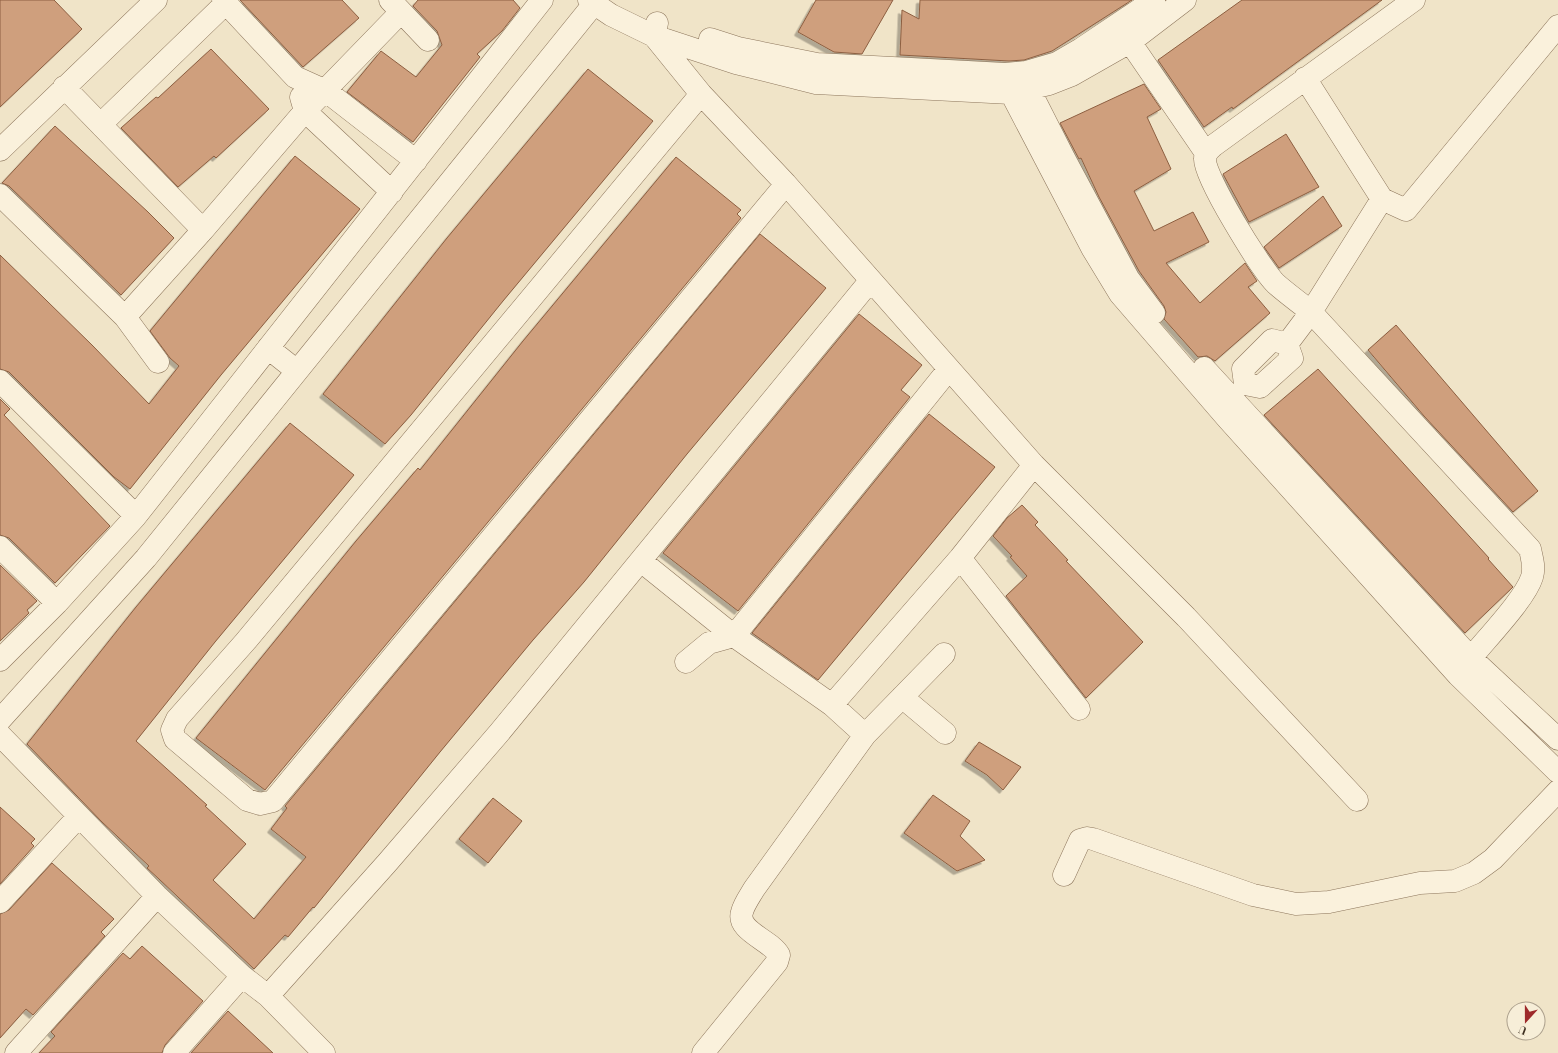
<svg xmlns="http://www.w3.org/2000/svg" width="1558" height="1053" font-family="'Playfair Display',serif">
<defs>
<filter id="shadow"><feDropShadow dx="-3.5" dy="3.5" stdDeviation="0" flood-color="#0004"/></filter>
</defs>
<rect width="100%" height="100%" fill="#f0e4c8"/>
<!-- building -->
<path fill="#cf9f7d" stroke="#8d5f41" filter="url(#shadow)" d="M0 0H54L82 29 0 107Z
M240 0H342L359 18 303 67Z
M418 0H513L520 8 502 31 477 54 480 57 413 142 347 92 381 51 416 77 442 45 437 31 413 6Z
M816 0H893L862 54 834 52 798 32Z
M920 0H1132L1052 51 1024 60 1009 61 900 55 902 10 919 19Z
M1242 0H1382L1233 109 1232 107 1204 127 1158 60Z
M211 49 269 109 216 158 214 156 178 187 121 128 156 97 158 98Z
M588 69 653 121 503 301 411 415 385 444 323 394 447 238Z
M1144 84 1161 109 1147 117 1171 169 1134 191 1154 231 1193 212 1209 242 1166 263 1200 303 1245 263 1257 281 1248 287 1270 313 1215 361 1207 356 1198 357 1164 319 1166 312 1164 306 1139 271 1099 197 1081 158 1079 159 1060 123Z
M55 126 148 212 174 238 121 295 9 186 2 183Z
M1286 134 1319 187 1249 222 1223 174Z
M295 156 360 209 221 375 130 489 114 477 9 372 0 369V255L93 346 149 404 179 366 170 358 150 331Z
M676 157 741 210 737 214 741 218 265 790 196 738 356 541 418 468 420 470 523 341Z
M1323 196 1342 226 1279 268 1264 247Z
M760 234 826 288 687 454 584 582 533 640 440 752 314 908 313 907 288 937 285 935 254 969 159 879 147 868 149 866 102 822 27 744 136 607 290 423 354 475 215 642 136 741 207 805 205 806 246 844 213 880 254 919 306 857 271 829 287 808 285 806Z
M859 314 922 365 901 390 910 397 738 611 663 553Z
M1396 325 1538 491 1513 512 1424 416 1368 350Z
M1318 369 1489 558 1488 559 1513 587 1465 633 1264 415Z
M0 399 10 409 4 415 110 526 55 583 9 538 0 535Z
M929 414 995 467 818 680 752 633Z
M1022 505 1038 522 1035 525 1068 560 1066 561 1143 642 1086 698 1006 596 1027 576 1010 557 1012 556 993 536 1007 518Z
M0 565 37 601 27 610 29 613 0 641Z
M979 742 1021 767 1003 790 987 775 965 761Z
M933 795 970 821 960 836 985 860 957 871 904 833Z
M493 798 522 821 488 863 459 839Z
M0 807 35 839 31 843 34 846 0 884Z
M52 863 114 919 101 932 105 936 33 1015 26 1009 0 1038V914L9 910Z
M142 946 203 1001 165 1045 162 1053H39L55 1036 51 1032 123 953 130 959Z
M228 1011 273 1053H191Z"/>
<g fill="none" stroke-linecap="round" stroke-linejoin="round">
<defs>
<path id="minor" d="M223 0 295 77 326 91 416 161
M390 0 428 40
M589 0 611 15 654 36 736 63 816 83 1011 93 1049 84 1072 75 1130 42 1185 0
M1414 0 1213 146C1209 150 1205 153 1205 159 1204 177 1260 267 1275 283 1286 293 1299 302 1311 312L1530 549C1532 559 1535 567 1532 577 1525 599 1487 638 1471 658
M657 23 654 36 701 94 786 184 1034 465 1186 617 1357 800
M710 39 738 48 817 64 1005 74 1026 72 1057 63 1081 49 1154 0
M1130 42 1206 153
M1026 72 1029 89 1064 158 1128 278 1154 313
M1005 74 1011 93 1092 248 1120 294 1227 418 1458 675 1558 772
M64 87 203 230
M701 94 245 642 177 719 172 730 175 739 247 800 260 804 273 801 786 184
M301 97 305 111 392 192
M101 124 226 3
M0 150 156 0
M0 195 125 317 158 362
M1382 199 1406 210 1558 26
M125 317 203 230 305 111 401 12
M1287 344 1311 312 1382 199 1305 78
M268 348 297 371
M1204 368 1471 658 1558 739
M0 381 136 516
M1245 384 1260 387 1292 358 1287 344
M1245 384 1243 369 1272 340 1287 344
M0 547 57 603
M960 558 1079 709
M641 561 734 636 832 705 865 735
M0 660 57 603 136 516 542 0
M686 662 709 643 734 636 949 369
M902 697 945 733
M832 705 960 558 1034 465
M0 720 146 558 597 0
M0 735 157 896 242 976 268 996 324 1053
M1064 875 1080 840 1087 838 1093 839 1253 895 1296 904 1329 902 1420 883 1455 881 1474 873 1493 859 1558 791
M0 902 79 816
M268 996 387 863 499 733 870 281
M16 1053 157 896
M174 1053 242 976
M703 1053 777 962 779 955C771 940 736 931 742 912 744 904 750 896 754 889L865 735 944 654"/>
</defs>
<!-- minor casing -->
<use href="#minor" stroke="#8d765c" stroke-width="23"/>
<!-- minor -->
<use href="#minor" stroke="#faf1dc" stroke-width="22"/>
</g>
<!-- north arrow -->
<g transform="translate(1526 1021) rotate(201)"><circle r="19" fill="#f7eed8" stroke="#ada18e"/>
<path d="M0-3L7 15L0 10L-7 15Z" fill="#9e2a2b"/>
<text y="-6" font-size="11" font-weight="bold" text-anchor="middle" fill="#3d2e20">U</text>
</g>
</svg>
